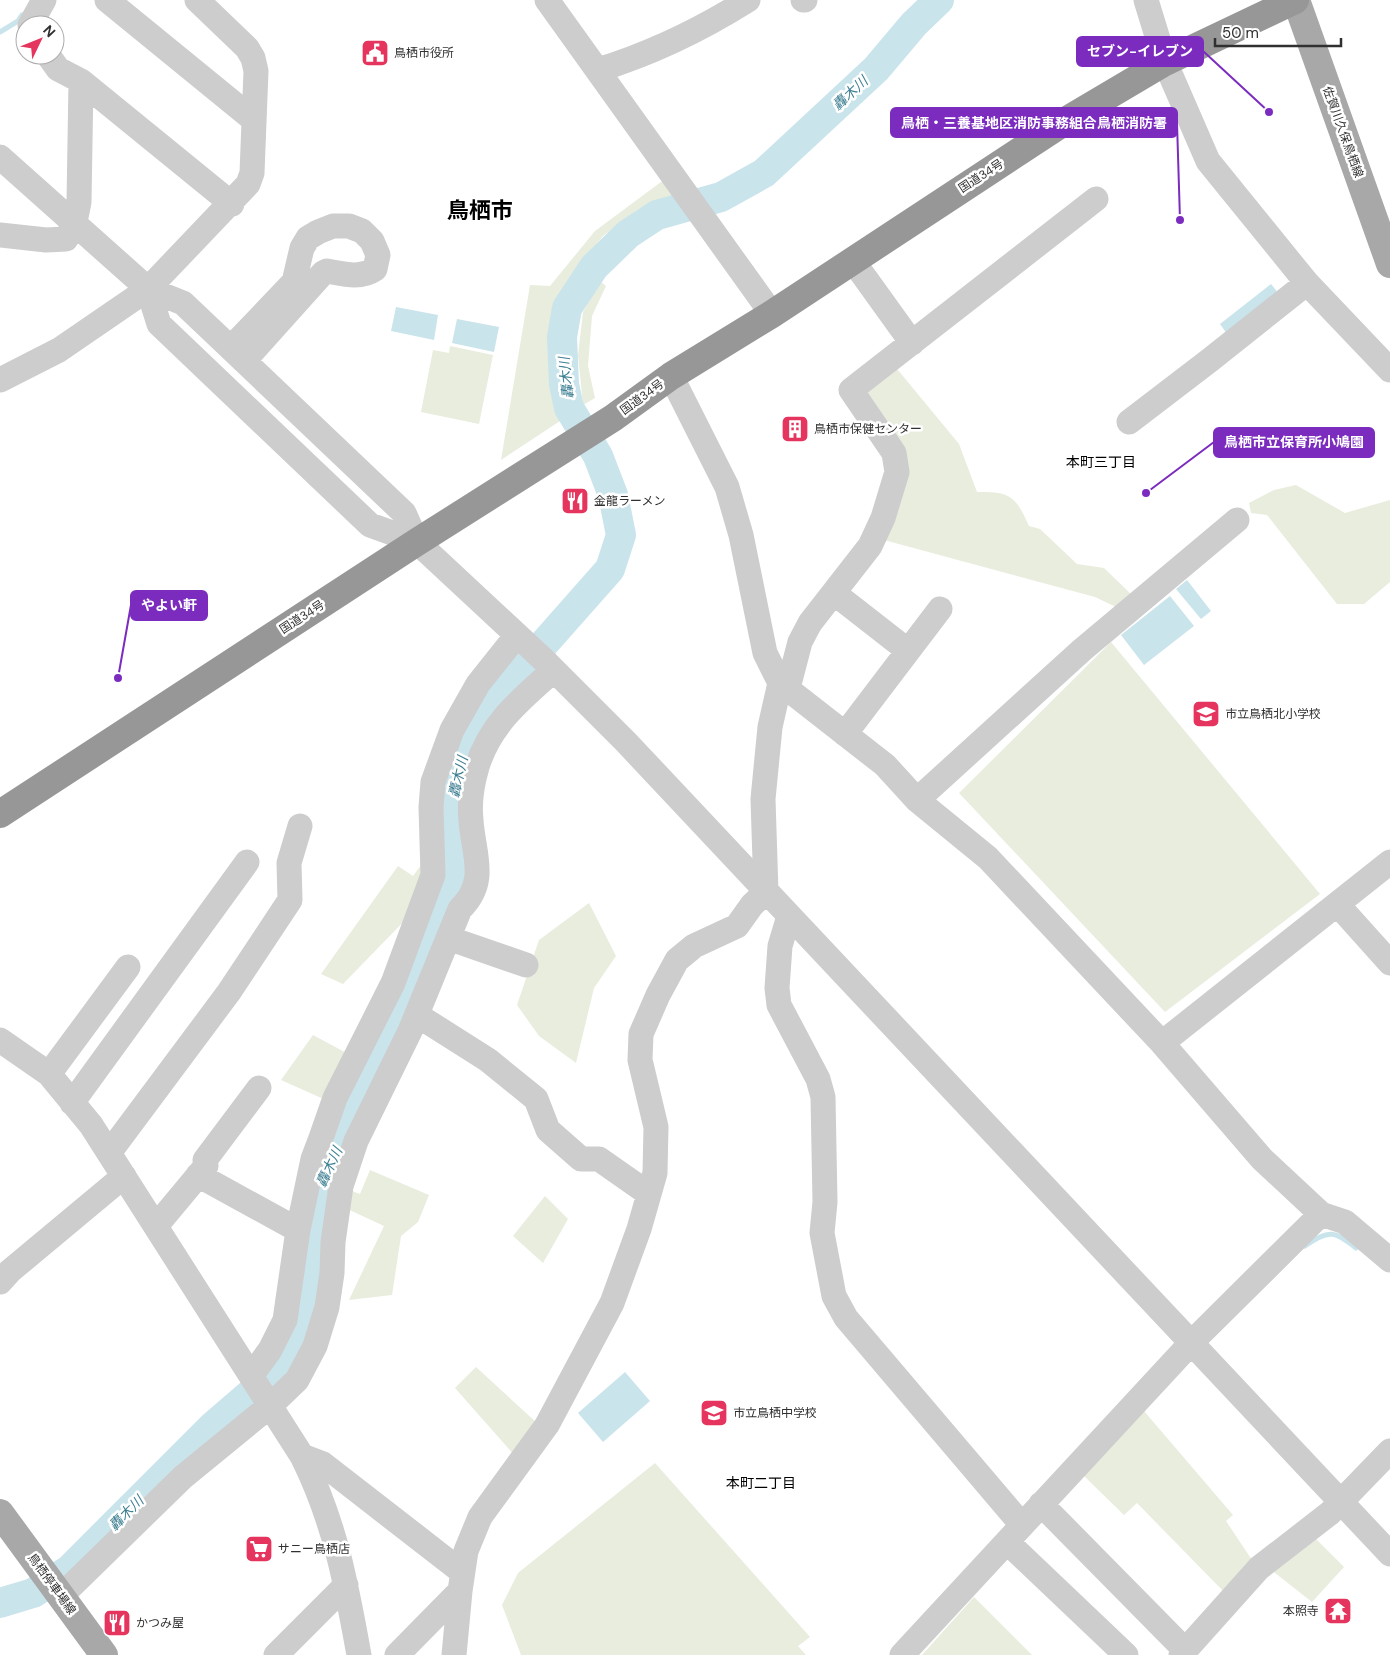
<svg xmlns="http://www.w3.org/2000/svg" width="1390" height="1655" font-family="'DM Sans','Noto Sans JP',sans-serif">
<rect width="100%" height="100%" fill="#fff"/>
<!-- green -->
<path fill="#e8edde" d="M665 179 674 195 637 210 603 236 571 276 551 326 552 379 560 421 501 460 530 285 550 286 595 231Z
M600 281 606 286 592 316 588 366 595 398 583 405 578 355 583 312Z
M450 346 493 355 479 424 421 412 433 350 449 353Z
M893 364 959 444 977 492C1011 491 1016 497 1029 526L1040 529 1077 564 1104 568 1134 597 1120 609 1095 597 884 540 904 474 862 396Z
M1296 485 1345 513 1390 500V582L1364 604H1337L1267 515 1251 513 1249 503 1274 490Z
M1111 642 1320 894 1165 1012 959 793Z
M427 857 412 913 343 984 321 974 398 866 413 876Z
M589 903 616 956 594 988 576 1063 539 1036 517 1005 539 940Z
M313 1035 352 1056 328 1101 281 1080Z
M370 1170 429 1195 418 1222 401 1236 392 1295 349 1300 384 1226 343 1207 347 1189 360 1194Z
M545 1196 568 1219 543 1263 513 1236Z
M476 1367 537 1423 516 1457 455 1388Z
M1144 1411 1233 1515 1226 1521 1254 1563 1225 1593 1137 1503 1124 1515 1084 1476Z
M655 1463 810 1637 798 1646 806 1655H521L502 1605 518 1573Z
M1312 1535 1344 1567 1312 1602 1270 1569Z
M974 1597 1032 1655H922Z"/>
<!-- water -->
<path fill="#cae4ec" d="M1271 284 1279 294 1227 334 1220 324Z
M396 307 438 315 434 340 391 331Z
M457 319 499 327 494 352 452 343Z
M1187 580 1211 611 1201 619 1176 589Z
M1170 596 1194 626 1144 665 1121 635Z
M625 1372 650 1401 603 1442 578 1413Z"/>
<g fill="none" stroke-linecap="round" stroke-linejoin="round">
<!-- stream -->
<path stroke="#cae4ec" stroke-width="5" d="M0 32 18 21 22 15
M1305 1246C1329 1229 1335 1231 1356 1248"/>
<!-- river -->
<path stroke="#cae4ec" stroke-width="30" d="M0 1603 33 1593 69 1570 213 1426 278 1370 296 1335 317 1191 398 1017 440 916 458 885 448 824 463 754 488 707 610 569 621 535 613 495 598 456 569 408 564 384 562 337 567 308 594 267 628 234 657 215 721 197 764 173 876 69 914 24 939 0"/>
<!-- minor -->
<path stroke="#cdcdcd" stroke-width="25" d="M107 0 254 120
M547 0 772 314
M803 0H805
M1146 0 1165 62 1208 161 1307 283 1390 370
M30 25 44 0
M48 55 58 69 81 81 232 204
M598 70C650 54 702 29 748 0
M0 157 148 289 183 303 404 513 417 542 547 663 626 742 1390 1554
M0 235 46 240 66 239 75 222 79 202 81 81
M853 261 912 343
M148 289 159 324 370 525 417 542
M231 348 294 282 302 248 308 238 318 232 333 226H349L362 231 372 241 378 255 375 269C360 279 344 274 327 271L323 273 244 361
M671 376 727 487 741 535 765 653 780 683 885 765 917 800 988 858 1162 1043 1262 1159 1321 1214 1345 1222 1390 1260
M0 380 59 350 148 289 248 184 252 173 256 71 253 58 247 48 197 0
M1129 422 1210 360 1307 283
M834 593 907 650
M788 688 800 642 810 623 870 546 883 518 897 472 894 453 851 390 1096 199
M845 734 940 609
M917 800 1082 650 1237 520
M1338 905 1390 963
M789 916 780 946 777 988 779 1005 818 1079 823 1097 825 1202 822 1233 834 1296 846 1318 1022 1525
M448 938 526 965
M417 1015 488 1060 536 1099 548 1130 581 1159H599L649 1194
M0 1040 49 1074 91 1125 302 1456C335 1522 346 1583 359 1655
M1162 1043 1390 862
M49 1074 128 967
M72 1103 247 862
M109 1153 229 992 290 900 289 863 300 826
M198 1175 298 1230
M156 1226 206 1166 205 1160 259 1088
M0 1282 10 1271 124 1176
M251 1376 270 1350 285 1320 298 1230 313 1159 321 1138 335 1098 393 983 433 875 431 807 433 782 452 730 478 684 517 635
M302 1456 323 1464 462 1572
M1041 1504 1185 1650
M1007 1542 1126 1655
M61 1596 183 1477 271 1405 297 1380 315 1346 327 1307 332 1273 333 1242 341 1186 356 1141 410 1031 460 909C489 881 473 854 471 820 469 802 472 784 477 767 490 724 522 698 554 670
M276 1655 346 1585
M397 1655 460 1591 466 1551 480 1517 547 1425 612 1303 639 1229 655 1173 656 1127 640 1060 641 1034 658 995 677 960 694 946 737 926 752 905 766 892 763 799 770 727 780 683
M454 1655 460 1591
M902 1655 1191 1343 1321 1214
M1181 1655 1259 1568 1330 1513 1390 1451"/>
<!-- major -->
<path stroke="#a8a8a8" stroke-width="28" d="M1296 0 1390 264
M0 1513 104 1655"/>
<!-- highway -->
<path stroke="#979797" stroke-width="28" d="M0 814 417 542 613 418 671 376 772 314 1067 120 1165 62 1295 0"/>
</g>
<!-- icons -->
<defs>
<symbol id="civic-square" viewBox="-11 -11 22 22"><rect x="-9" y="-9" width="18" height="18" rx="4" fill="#e5345d" stroke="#fff"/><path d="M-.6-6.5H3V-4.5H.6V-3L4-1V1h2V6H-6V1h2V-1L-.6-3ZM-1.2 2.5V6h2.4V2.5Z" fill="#fff"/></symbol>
<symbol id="building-square" viewBox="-11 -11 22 22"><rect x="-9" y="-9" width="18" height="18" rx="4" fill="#e5345d" stroke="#fff"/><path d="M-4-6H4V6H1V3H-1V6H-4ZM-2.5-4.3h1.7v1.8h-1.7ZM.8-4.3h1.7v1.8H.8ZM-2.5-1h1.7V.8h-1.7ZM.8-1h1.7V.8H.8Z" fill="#fff"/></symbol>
<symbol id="restaurant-square" viewBox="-11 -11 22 22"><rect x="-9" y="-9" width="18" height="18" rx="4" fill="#e5345d" stroke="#fff"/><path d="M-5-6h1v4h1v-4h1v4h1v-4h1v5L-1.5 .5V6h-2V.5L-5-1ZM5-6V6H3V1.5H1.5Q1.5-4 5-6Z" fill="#fff"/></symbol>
<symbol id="school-square" viewBox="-11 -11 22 22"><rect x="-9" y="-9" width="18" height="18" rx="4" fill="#e5345d" stroke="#fff"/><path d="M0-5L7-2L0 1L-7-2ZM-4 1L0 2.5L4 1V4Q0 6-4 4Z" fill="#fff"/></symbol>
<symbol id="supermarket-square" viewBox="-11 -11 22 22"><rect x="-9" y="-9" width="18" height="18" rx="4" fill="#e5345d" stroke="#fff"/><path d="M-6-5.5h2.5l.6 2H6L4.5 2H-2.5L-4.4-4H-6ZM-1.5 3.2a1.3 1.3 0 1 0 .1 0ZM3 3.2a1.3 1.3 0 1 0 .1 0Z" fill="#fff"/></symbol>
<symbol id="temple-square" viewBox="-11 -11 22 22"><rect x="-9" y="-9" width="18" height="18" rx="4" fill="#e5345d" stroke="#fff"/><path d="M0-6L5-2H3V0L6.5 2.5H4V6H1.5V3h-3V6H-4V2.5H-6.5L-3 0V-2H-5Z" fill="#fff"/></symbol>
</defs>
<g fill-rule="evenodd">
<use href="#civic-square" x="359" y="37" width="32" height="32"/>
<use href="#building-square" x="779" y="413" width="32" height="32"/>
<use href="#restaurant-square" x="559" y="485" width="32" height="32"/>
<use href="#school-square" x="1190" y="698" width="32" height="32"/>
<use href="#school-square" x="698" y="1397" width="32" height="32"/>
<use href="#supermarket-square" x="243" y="1533" width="32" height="32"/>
<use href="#temple-square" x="1322" y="1595" width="32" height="32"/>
<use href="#restaurant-square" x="101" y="1607" width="32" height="32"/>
</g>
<g text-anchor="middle" stroke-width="5" stroke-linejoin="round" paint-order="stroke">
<!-- poi labels -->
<g font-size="12" fill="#303030" stroke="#fff" text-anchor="start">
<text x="394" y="57">鳥栖市役所</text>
<text x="814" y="433">鳥栖市保健センター</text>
<text x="594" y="505">金龍ラーメン</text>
<text x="1225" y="718">市立鳥栖北小学校</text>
<text x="733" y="1417">市立鳥栖中学校</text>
<text x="278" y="1553">サニー鳥栖店</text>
<text x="1319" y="1615" text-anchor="end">本照寺</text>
<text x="136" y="1627">かつみ屋</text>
</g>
<!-- street labels -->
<g font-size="12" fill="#303030" stroke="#fff">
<text transform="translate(1343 132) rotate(70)" y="4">佐賀川久保鳥栖線</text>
<text transform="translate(981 176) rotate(-33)" y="4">国道34号</text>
<text transform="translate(642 397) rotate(-36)" y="4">国道34号</text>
<text transform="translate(302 617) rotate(-33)" y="4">国道34号</text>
<text transform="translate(52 1584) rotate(54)" y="4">鳥栖停車場線</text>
</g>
<!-- water labels -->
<g font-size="14" font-style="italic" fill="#3d7f92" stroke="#fff">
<text transform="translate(850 93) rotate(-43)" y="5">轟木川</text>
<text transform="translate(566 378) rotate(-96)" y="5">轟木川</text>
<text transform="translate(458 777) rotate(-77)" y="5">轟木川</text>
<text transform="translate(329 1167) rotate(-65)" y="5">轟木川</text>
<text transform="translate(126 1513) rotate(-45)" y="5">轟木川</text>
</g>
<!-- neighbourhood labels -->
<g font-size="14" fill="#000" stroke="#fff">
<text x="1101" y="467">本町三丁目</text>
<text x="761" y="1488">本町二丁目</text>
</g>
<!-- town labels -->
<g font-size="22" font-weight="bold" fill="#000" stroke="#fff">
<text x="480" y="218">鳥栖市</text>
</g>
</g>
<!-- callouts -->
<path fill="none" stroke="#7b2cbf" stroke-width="2" d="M1269 112L1203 51M1180 220L1177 123M1146 493L1214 442M118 678L131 605"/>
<g fill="#7b2cbf" stroke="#fff" stroke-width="2">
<circle cx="1269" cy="112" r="5"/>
<circle cx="1180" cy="220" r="5"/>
<circle cx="1146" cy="493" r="5"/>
<circle cx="118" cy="678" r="5"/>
</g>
<g fill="#7b2cbf" stroke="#7b2cbf" stroke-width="2">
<rect x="1077" y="37" width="126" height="29" rx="5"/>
<rect x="891" y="108" width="286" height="29" rx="5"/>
<rect x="1214" y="428" width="160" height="29" rx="5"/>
<rect x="131" y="591" width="76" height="29" rx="5"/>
</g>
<g font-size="14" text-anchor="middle" font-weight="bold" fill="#fff">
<text x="1140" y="56">セブン-イレブン</text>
<text x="1034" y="128">鳥栖・三養基地区消防事務組合鳥栖消防署</text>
<text x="1294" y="447">鳥栖市立保育所小鳩園</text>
<text x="169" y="610">やよい軒</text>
</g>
<!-- north arrow -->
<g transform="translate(40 40) rotate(47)"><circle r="24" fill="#ffffff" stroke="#acacac"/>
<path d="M0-4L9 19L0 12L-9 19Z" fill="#e5345d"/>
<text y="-8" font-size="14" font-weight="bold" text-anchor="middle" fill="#303030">N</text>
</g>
<!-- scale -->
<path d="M1215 38v8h126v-8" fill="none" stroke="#303030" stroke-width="2.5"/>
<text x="1222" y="38" font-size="15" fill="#303030" stroke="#ffffff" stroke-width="4" paint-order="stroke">50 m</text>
</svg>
